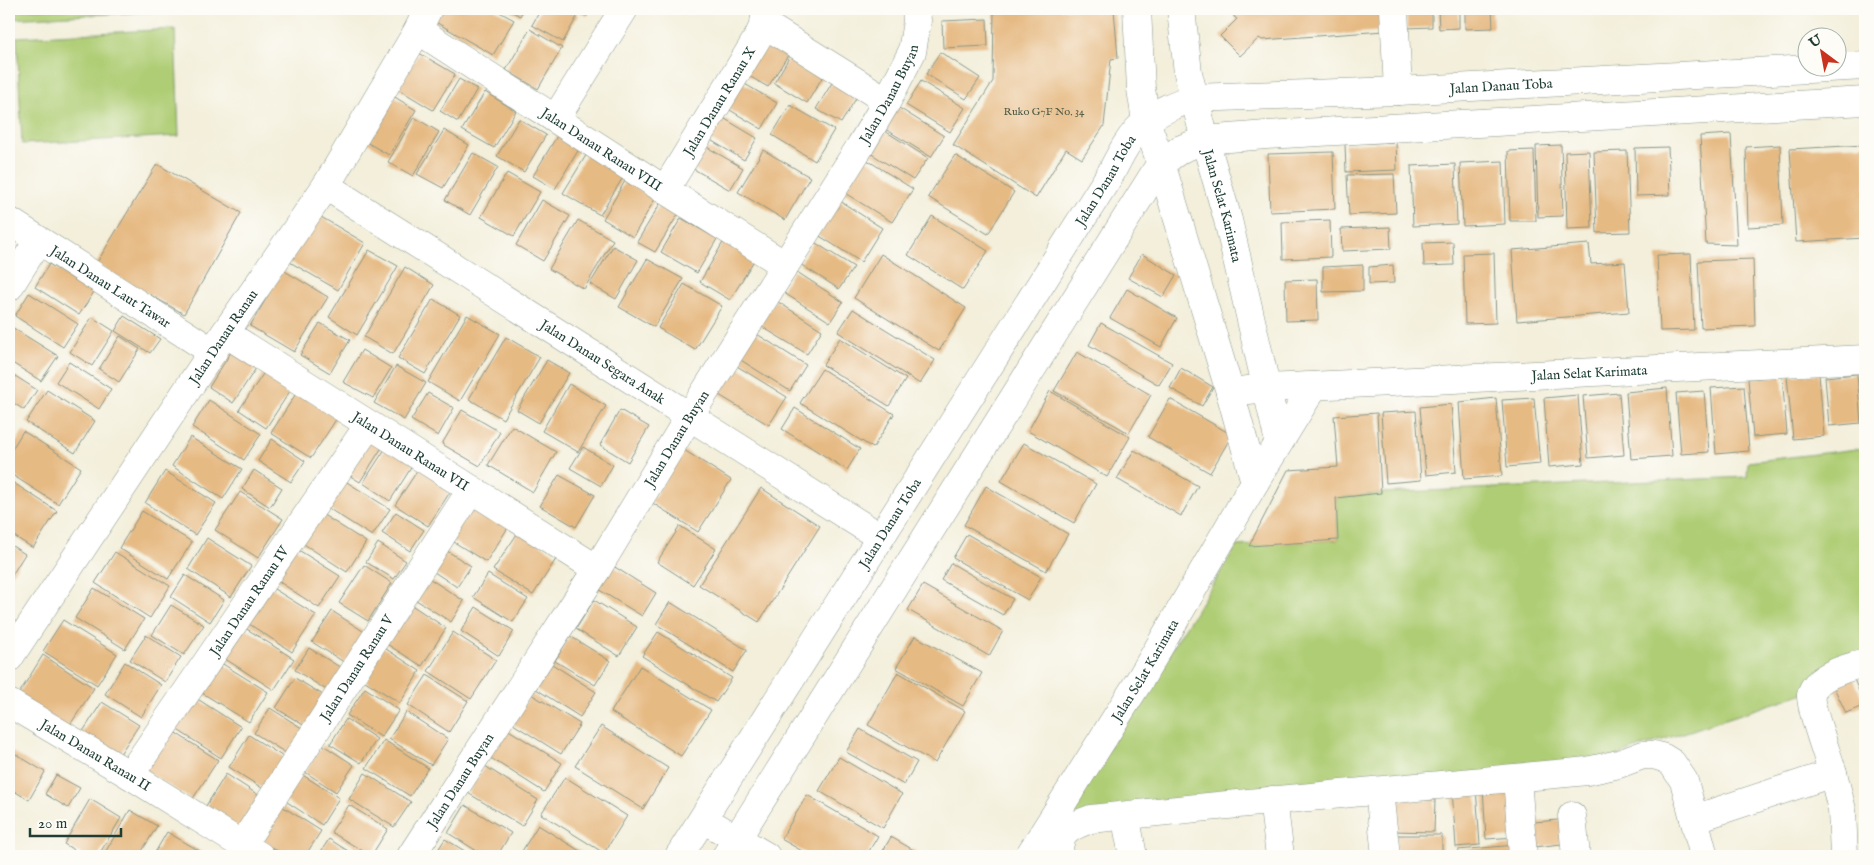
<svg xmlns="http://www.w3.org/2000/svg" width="1874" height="865" font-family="'IM FELL English',serif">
<rect width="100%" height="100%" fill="#fdfcf7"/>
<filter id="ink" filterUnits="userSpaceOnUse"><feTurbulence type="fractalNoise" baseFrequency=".02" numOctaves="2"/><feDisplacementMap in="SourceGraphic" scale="10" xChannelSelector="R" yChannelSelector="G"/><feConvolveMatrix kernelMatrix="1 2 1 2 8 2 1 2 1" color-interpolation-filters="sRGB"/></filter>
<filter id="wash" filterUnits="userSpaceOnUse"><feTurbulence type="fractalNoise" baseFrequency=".0096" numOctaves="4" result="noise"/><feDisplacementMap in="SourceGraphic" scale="20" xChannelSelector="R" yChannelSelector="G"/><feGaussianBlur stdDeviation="1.12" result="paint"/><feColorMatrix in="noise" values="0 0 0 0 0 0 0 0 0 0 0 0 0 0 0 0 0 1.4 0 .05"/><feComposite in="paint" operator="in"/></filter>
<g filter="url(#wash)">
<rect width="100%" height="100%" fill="#f3efdb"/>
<!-- green -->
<path fill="#afcd74" stroke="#678554" d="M9 9H210L9 19Z
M175 29 179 136 22 144 17 37Z
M1865 448V673L1632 750 1600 763 1063 821 1237 546 1338 540 1336 498 1381 493 1747 477 1748 462Z"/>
<g id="blocks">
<!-- building -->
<path fill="#e6ba83" d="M439 9H494L514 20 493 55 432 20Z
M507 9H524L520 16Z
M541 9H567L578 15 563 42 532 25Z
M574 9H592L587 16Z
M834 9H855V11H835Z
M936 9H973V10L937 12Z
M994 9H1114L1118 58 1111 59 1104 126 1082 159 1066 149 1036 198 953 145 993 81Z
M1234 9H1383L1384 31 1262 40 1259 38 1240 56 1220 36 1237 19 1234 17Z
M1406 9H1432V27L1407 28Z
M1438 9H1459V28L1439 29Z
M1465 9H1492L1493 28 1465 29Z
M1500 9H1529V10L1500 11Z
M1621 9H1674V11L1621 13Z
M987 19 988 46 943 48 942 21Z
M530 29 562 48 538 89 506 70Z
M763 37 790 52 768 87 742 72Z
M796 46 829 66 807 103 774 83Z
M940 52 980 78 966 99 926 74Z
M419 53 455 74 433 110 398 89Z
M835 78 860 92 841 123 816 109Z
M459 79 477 89 458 122 440 111Z
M738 80 777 103 762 129 723 106Z
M921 81 965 108 950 132 906 105Z
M485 92 516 111 494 148 462 130Z
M393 96 416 110 389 155 366 142Z
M790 105 834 130 815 161 772 135Z
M896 106 944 136 931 157 882 127Z
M715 113 757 138 744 160 702 135Z
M414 117 439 132 413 176 388 162Z
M519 119 546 135 524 172 497 156Z
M444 130 469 145 443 188 417 174Z
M885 131 928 158 913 180 870 153Z
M1731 134 1737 245 1706 244 1700 136Z
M557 136 579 149 555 189 533 176Z
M698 142 743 168 730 190 685 164Z
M1396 142 1397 170 1346 172 1345 144Z
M1561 145 1563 216 1538 217 1536 146Z
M1780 145 1783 225 1748 227 1746 147Z
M1865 145V238L1796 242 1790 149Z
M1668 147 1670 195 1636 196 1635 148Z
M763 150 810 177 785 220 738 192Z
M1534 150 1536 221H1510L1508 151Z
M1589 151 1592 228 1567 229 1565 152Z
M1627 151 1630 232 1597 233 1594 152Z
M588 152 625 174 600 215 563 193Z
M1333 152 1335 209 1270 212 1268 154Z
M473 153 498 167 470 215 445 200Z
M955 155 1014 192 988 234 928 197Z
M864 158 913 189 892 222 843 192Z
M1503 161 1505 224 1463 226 1460 163Z
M157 164 241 213 184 314 96 264Z
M1455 164 1457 224 1413 226 1411 166Z
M507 173 540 192 514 236 481 217Z
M1394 174 1396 213 1349 215 1347 175Z
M625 181 655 199 633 237 603 219Z
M664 197 682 208 655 252 637 242Z
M542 200 570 216 543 261 516 245Z
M840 201 882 228 861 262 818 235Z
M316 214 365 243 338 290 288 261Z
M932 216 988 251 963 290 908 255Z
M681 218 717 239 697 273 661 252Z
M578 220 613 240 584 289 549 269Z
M1330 220 1331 257 1283 259 1282 222Z
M1390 227 1391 249 1342 251 1341 229Z
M725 239 756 257 730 300 700 282Z
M814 242 854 267 839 289 800 264Z
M1453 242 1454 265 1424 266 1423 243Z
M1589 244 1591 264 1625 262 1629 312 1517 321 1512 250Z
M613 246 638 260 616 299 590 284Z
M369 250 398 266 357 335 329 317Z
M1494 253 1496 323 1465 324 1463 254Z
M881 254 966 308 939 351 854 298Z
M1142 254 1176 275 1163 297 1128 278Z
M1691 254 1694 330 1660 331 1657 255Z
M647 259 683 279 654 327 619 307Z
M1753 259 1755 326 1701 328 1698 261Z
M49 264 94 292 79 315 35 287Z
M1363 265V291L1323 292V267Z
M1393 265 1394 283 1369 284V267Z
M405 267 434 285 393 354 364 337Z
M283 270 328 297 294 352 250 326Z
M794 270 843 302 830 322 781 291Z
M1317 279 1318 320 1286 321 1285 280Z
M684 284 722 306 695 350 658 328Z
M1127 289 1177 318 1161 347 1110 318Z
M29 293 78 324 63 347 15 316Z
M433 299 460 315 425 374 398 358Z
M775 300 822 330 807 354 759 325Z
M853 309 935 360 920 384 838 332Z
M467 315 500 334 460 401 428 382Z
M124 316 160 339 150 353 115 331Z
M92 317 114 331 92 366 70 352Z
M320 323 350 340 330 373 300 355Z
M1101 323 1172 363 1159 385 1089 345Z
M13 328 58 356 41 381 9 361V335Z
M752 331 806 365 790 391 736 357Z
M120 336 140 349 119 382 99 369Z
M506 337 540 357 503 419 469 399Z
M840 338 906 379 889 406 823 365Z
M235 346 260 362 233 403 209 387Z
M362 350 391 368 373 398 343 382Z
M1077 352 1151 395 1129 433 1054 391Z
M547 360 569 373 539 423 517 410Z
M69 362 111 389 99 409 56 382Z
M732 363 787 397 769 425 714 392Z
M396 366 426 383 404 420 374 403Z
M1181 368 1213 387 1202 406 1170 388Z
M822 369 894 414 873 448 800 403Z
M265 371 292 388 266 428 239 410Z
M9 372 37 390 24 410 9 400Z
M1865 372V394H1864L1862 373Z
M1819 374 1824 436 1793 439 1787 376Z
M1857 374 1861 423 1829 426 1825 377Z
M1782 376 1787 434 1753 437 1748 379Z
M569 384 606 406 578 452 542 431Z
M1744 386 1749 451 1716 454 1711 388Z
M1667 388 1672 456 1631 459 1626 392Z
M47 390 95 421 75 453 26 422Z
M1050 391 1130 437 1107 477 1028 431Z
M1704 391 1709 452 1681 454 1676 393Z
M297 392 337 418 311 458 271 433Z
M428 393 454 408 438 436 411 420Z
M1619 393 1624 455 1588 458 1583 396Z
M1578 395 1583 464 1549 467 1544 398Z
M1496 398 1502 476 1464 479 1459 402Z
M1534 398 1540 464 1507 467 1502 400Z
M1170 399 1232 435 1210 473 1148 437Z
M209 400 261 434 244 460 192 427Z
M1451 404 1456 472 1426 475 1420 407Z
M795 408 860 449 847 470 782 429Z
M462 410 500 432 480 466 442 444Z
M620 410 649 427 628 462 600 445Z
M1416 411 1421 480 1386 483 1381 413Z
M1377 413 1381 493 1336 498 1338 540 1249 546 1288 470 1338 467 1334 416Z
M512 426 556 452 533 492 488 465Z
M23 431 81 468 58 504 9 473V454Z
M369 431 386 441 360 482 344 472Z
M190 437 242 469 223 499 172 466Z
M272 439 305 461 291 482 258 461Z
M389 443 416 460 390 501 363 483Z
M1024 443 1096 484 1074 523 1001 481Z
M583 447 613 465 601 486 570 468Z
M684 450 731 480 698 532 651 502Z
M1134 450 1198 486 1181 516 1117 479Z
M421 465 454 486 428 526 395 505Z
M254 470 282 488 270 507 242 489Z
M165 471 216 503 195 535 145 503Z
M559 475 595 495 576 527 540 506Z
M337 476 390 509 372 536 320 503Z
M9 480 57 511 33 548 9 533Z
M986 486 1068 534 1046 571 964 525Z
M761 488 820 526 759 622 699 585Z
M240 492 283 519 258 558 215 530Z
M472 498 511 523 486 562 446 537Z
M314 509 366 542 347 572 296 539Z
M142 511 192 542 168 579 119 548Z
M396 512 424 530 410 551 382 533Z
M680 526 716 549 693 585 657 562Z
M519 531 558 556 533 595 493 570Z
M967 534 1041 577 1028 600 953 558Z
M207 538 251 566 231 597 188 569Z
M378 543 406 561 394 579 366 562Z
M9 544 25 554 9 580Z
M289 544 340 576 319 608 269 575Z
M444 549 471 566 457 587 431 570Z
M115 552 170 586 150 618 95 583Z
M951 563 1013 599 1003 615 941 580Z
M610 564 656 593 642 616 596 588Z
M364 565 392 583 368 621 339 603Z
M488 574 528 599 513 622 473 597Z
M185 575 224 600 210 622 171 597Z
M427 577 464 601 451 622 413 598Z
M266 584 316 615 292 652 243 620Z
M923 585 1003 631 989 656 908 610Z
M94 588 144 619 125 649 75 618Z
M594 600 637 627 619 656 576 629Z
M670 602 747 650 733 672 656 624Z
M410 604 446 628 422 666 385 643Z
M171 605 204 625 184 655 152 635Z
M476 607 514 631 499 656 461 631Z
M332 611 366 633 347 664 312 642Z
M63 620 117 654 97 685 43 651Z
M239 624 294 659 274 690 219 655Z
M453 632 496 660 471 699 428 671Z
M658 632 732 678 716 702 642 656Z
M146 635 181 657 165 682 130 660Z
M570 636 610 661 595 685 555 661Z
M915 636 982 673 963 706 896 668Z
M383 647 420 671 400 703 362 679Z
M309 648 343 669 328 691 295 670Z
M43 655 94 688 68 728 18 695Z
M218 661 268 692 249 722 199 691Z
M125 662 161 685 141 717 105 694Z
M552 664 596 692 580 717 536 689Z
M640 666 711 710 681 756 611 712Z
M1850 670 1865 705 1846 713 1830 679Z
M898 672 965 711 935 763 868 725Z
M427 675 468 701 449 732 408 705Z
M295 678 328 698 308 728 276 708Z
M365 688 399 710 381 737 347 715Z
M531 694 580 724 561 754 513 724Z
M196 698 241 727 221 758 176 729Z
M102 702 139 725 116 760 80 736Z
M270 708 305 730 289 755 254 733Z
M406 712 448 739 431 765 389 739Z
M346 719 377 739 361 763 330 744Z
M601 726 668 768 643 809 575 766Z
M507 729 562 763 544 792 489 757Z
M860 729 917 762 904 785 846 752Z
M171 730 218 760 192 800 145 770Z
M249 735 285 758 265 790 229 767Z
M384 740 428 768 410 796 366 768Z
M323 745 354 765 336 792 305 772Z
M9 750 45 772 29 800 9 788Z
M839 757 902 794 883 828 819 791Z
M485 766 538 800 522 826 468 793Z
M365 773 411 802 394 827 349 799Z
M226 774 263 798 240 832 204 809Z
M301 774 339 798 322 825 284 800Z
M56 775 80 788 68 808 45 794Z
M565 777 627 816 604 853 541 814Z
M1513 786 1516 837 1486 839 1483 787Z
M1476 788 1480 845 1456 847 1452 789Z
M807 795 878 836 866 856H811L781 839Z
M90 799 121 818 98 856H85L64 844Z
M1392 799 1435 800 1434 832 1391 831Z
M280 805 321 831 305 856H286L258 839Z
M349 805 388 829 371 856 331 832Z
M465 805 511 833 497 856H485L448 833Z
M130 810 157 826 139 856H103Z
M1569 819 1571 843 1525 848 1523 823Z
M538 825 588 856H519Z
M167 832 205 854 203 856H153Z
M1396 835H1442V852H1396Z
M891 837 924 856H880Z
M329 839 356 856H318Z
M445 839 473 856H434Z
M1516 845 1517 856H1458V850Z"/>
</g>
</g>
<g filter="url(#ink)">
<use href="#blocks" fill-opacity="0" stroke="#899688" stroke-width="1"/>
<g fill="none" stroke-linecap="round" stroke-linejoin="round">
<defs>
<g id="street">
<path d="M1394 9 1398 91"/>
<path d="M764 24 887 101"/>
<path id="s1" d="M418 30 665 190 785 265"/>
<path d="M556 118 624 9"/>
<path id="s2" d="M1205 140 1228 220 1279 442"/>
<path d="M1161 163 1230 392 1255 482"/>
<path id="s3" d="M326 186 880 537"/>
<path id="s4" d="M665 190 758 37 764 24 766 9"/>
<path id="s5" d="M9 221 213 352"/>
<path d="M9 287 38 241"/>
<path id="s6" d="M225 333 597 569"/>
<path id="s7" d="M1230 392 1267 388 1865 359"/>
<path id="s8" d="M9 658 225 333 326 186 418 30 428 9"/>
<path id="s9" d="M9 703 130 775 260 856"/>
<path d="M1833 773 1842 810 1844 856"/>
<path id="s10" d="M130 775 368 426"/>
<path d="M1517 778 1523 856"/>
<path d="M1379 791 1386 856"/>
<path d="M1273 800 1280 856"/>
<path d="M1572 816 1576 856"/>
<path d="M703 819 766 856"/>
<path d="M1694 819 1833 773C1829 760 1809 704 1811 695 1815 676 1849 667 1865 663"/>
<path d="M1128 830 1133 856"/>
<path id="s11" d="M242 845 471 490"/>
<path id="s12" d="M411 856 597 569 689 417 861 145 887 101 912 52 917 21 916 9"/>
<path id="s13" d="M1029 856 1141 678 1255 482 1314 386"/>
<path d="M1060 856C1056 832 1071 826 1091 819 1256 801 1422 787 1587 771L1619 764 1643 755H1654L1664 758 1672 763 1684 781 1704 856"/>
</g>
<path id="secondary" d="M1137 9 1141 89 1146 121 1161 163
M1181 9 1188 73 1205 140"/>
<g id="primary">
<path id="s14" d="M679 856 1111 173C1120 155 1131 133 1147 121 1160 110 1177 104 1193 98L1398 91 1865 66"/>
<path d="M726 856 1161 163 1181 149 1205 140 1266 135 1865 101"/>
</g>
</defs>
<!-- street casing -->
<use href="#street" stroke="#899688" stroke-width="29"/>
<!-- secondary casing -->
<use href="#secondary" stroke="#899688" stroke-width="29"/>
<!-- primary casing -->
<use href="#primary" stroke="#899688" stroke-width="29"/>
<!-- street -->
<use href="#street" stroke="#fff" stroke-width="28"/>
<!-- secondary -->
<use href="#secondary" stroke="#fff" stroke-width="28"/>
<!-- primary -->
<use href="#primary" stroke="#fff" stroke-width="28"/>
</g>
</g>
<g text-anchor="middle" stroke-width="4" stroke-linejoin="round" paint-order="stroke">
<!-- number labels -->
<g font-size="11" fill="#515c48">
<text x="1044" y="115">Ruko G7F No. 34</text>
</g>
<!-- street labels -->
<g font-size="14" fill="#1f3d34" stroke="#fdfcf7">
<text dy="5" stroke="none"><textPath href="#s14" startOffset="1232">Jalan Danau Toba</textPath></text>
<text dy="5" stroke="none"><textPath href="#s12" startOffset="900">Jalan Danau Buyan</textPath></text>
<text dy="5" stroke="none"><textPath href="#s4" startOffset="104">Jalan Danau Ranau X</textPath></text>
<text dy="5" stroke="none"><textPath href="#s1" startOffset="219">Jalan Danau Ranau VIII</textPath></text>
<text dy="5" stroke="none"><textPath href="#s14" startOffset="799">Jalan Danau Toba</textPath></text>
<text dy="5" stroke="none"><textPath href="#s2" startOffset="68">Jalan Selat Karimata</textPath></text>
<text dy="5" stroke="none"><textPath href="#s5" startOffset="121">Jalan Danau Laut Tawar</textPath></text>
<text dy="5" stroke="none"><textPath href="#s8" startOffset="386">Jalan Danau Ranau</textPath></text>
<text dy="5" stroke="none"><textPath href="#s3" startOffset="328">Jalan Danau Segara Anak</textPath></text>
<text dy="5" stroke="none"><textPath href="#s7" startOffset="360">Jalan Selat Karimata</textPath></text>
<text dy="5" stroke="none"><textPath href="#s12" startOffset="495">Jalan Danau Buyan</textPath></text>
<text dy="5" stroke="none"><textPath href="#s6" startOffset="220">Jalan Danau Ranau VII</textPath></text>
<text dy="5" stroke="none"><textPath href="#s14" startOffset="394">Jalan Danau Toba</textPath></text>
<text dy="5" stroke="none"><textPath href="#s10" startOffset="211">Jalan Danau Ranau IV</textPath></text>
<text dy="5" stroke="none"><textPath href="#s11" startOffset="211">Jalan Danau Ranau V</textPath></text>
<text dy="5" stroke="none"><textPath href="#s13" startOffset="219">Jalan Selat Karimata</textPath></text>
<text dy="5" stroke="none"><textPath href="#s9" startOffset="101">Jalan Danau Ranau II</textPath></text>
<text dy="5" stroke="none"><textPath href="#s12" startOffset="90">Jalan Danau Buyan</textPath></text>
</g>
</g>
<!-- margin -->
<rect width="1874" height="865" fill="none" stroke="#fdfcf7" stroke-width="30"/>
<!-- north arrow -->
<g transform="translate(1822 52) rotate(328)"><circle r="24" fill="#fdfcf7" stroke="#a4b0a9"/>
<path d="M0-4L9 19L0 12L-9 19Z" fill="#c8321e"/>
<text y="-8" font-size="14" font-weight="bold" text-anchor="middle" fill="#1f3d34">U</text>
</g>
<!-- scale -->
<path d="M30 828v8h91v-8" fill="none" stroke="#1f3d34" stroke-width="2.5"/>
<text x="38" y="828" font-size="15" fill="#1f3d34" stroke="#fdfcf7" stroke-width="4" paint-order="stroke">20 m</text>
</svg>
